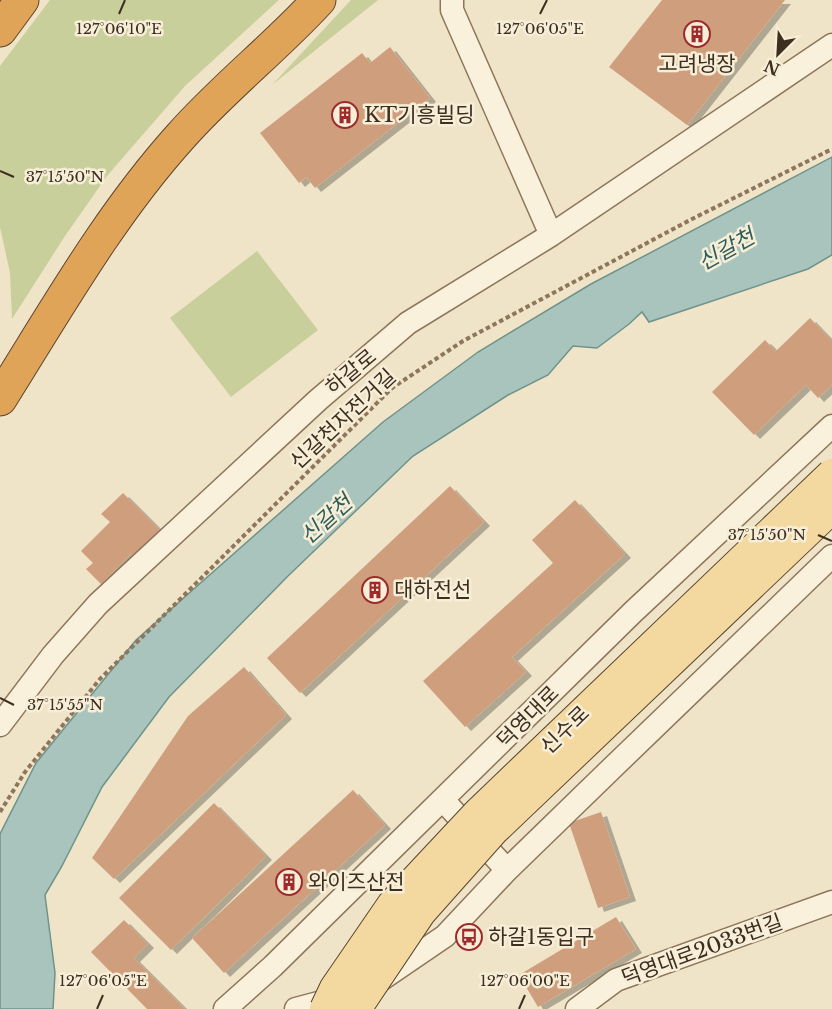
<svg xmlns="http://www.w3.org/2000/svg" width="832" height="1009" font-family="'Libre Baskerville','Noto Sans KR',serif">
<defs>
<filter id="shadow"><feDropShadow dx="6" dy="4" stdDeviation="0" flood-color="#0004"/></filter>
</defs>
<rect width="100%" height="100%" fill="#f0e4c8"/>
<!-- green -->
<path fill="#c9cf9b" d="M50 0H279L185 86 107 176 65 236 12 319 10 273 0 227V66Z
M351 0H378L272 85Z
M257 251 318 330 231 397 170 318Z"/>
<!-- water -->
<path fill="#a9c4bc" stroke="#6f938a" stroke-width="1.5" d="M832 157V255L808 269 649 322 642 312 629 324 597 348 573 346 548 375 508 395 413 456 288 576 169 697 102 787 62 866 45 895 55 973 53 1009H0V834L36 763 136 640 383 422 478 352 591 284Z"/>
<!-- building -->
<path fill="#cf9f7d" filter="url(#shadow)" d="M662 0H785L687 125 609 67Z
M390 47 430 98 315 188 306 177 299 183 260 133 362 53 370 63Z
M810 318 832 341V385L818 398 806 385 754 435 712 392 765 340 776 351Z
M450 486 484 522 300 693 267 658Z
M123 493 162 532 135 559 131 554 101 584 86 569 93 563 81 551 110 522 101 514Z
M575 500 625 554 512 657 526 672 465 727 423 681 553 563 532 540Z
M244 667 286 715 114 879 92 858 188 716Z
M353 790 385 825 224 973 192 938Z
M214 803 266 856 171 950 119 898Z
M601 812 630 897 598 908 569 823Z
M616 917 636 949 538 1007 519 975Z
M124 920 148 944 134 958 185 1009H147L91 952Z"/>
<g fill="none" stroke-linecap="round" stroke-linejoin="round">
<defs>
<path id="minor" d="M551 235 832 45
M0 725 53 655 98 604 318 400 408 323 551 235 452 10V0
M443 800 507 870
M379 981 445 936 507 870 609 771 832 556
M225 1009 273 966 633 612 832 426
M296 1009 341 997
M577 1009 616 980 832 902"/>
<path id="highway" d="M0 30 22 0
M0 399C56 310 109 216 180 137 223 88 275 48 319 0"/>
</defs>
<!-- minor casing -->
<use href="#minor" stroke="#8d765c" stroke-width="25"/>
<!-- highway casing -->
<use href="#highway" stroke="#5b4430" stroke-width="35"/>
<!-- path -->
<path stroke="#8d765c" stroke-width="4" stroke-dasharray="4.5 3" stroke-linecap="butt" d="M0 812 25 772 100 679 392 388 463 341 692 219 832 149"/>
<!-- minor -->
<use href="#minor" stroke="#faf1dc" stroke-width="22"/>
<!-- highway -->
<use href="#highway" stroke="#e0a458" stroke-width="33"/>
<defs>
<path id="major-bridge" d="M325 1009 335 988 392 905 479 812 832 474
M356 1009 421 912 493 831 832 508"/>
</defs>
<!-- major-bridge casing -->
<use href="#major-bridge" stroke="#5b4430" stroke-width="32" stroke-linecap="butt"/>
<!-- major-bridge -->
<use href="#major-bridge" stroke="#f3d9a0" stroke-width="30"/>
</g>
<!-- ticks -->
<path fill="none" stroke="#3d2e20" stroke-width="2" d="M119 14 125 0M540 14 547 0M0 171 14 177M818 535 832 541M0 698 14 705M97 1009 103 995M519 1009 525 995"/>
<!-- icons -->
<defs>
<symbol id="building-ring" viewBox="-11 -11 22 22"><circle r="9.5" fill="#f7eed8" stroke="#9e2a2b" stroke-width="1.5"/><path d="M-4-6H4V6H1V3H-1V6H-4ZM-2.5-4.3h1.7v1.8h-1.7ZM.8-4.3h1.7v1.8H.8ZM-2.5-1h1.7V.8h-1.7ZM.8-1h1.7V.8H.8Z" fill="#9e2a2b"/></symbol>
<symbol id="bus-ring" viewBox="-11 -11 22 22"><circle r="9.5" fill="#f7eed8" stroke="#9e2a2b" stroke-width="1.5"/><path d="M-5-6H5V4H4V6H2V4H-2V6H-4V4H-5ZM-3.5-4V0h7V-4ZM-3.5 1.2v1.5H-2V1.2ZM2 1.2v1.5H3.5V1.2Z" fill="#9e2a2b"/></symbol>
</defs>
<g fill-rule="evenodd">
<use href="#building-ring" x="682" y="19" width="30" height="30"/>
<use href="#building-ring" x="330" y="100" width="30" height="30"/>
<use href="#building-ring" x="360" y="575" width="30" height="30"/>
<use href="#building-ring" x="274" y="867" width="30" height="30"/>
<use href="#bus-ring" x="454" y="922" width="30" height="30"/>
</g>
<g text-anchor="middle" stroke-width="5" stroke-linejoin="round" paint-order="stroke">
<!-- poi labels -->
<g font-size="21" fill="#3d2e20" stroke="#f7eed8" text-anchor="start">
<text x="697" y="71" text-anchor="middle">고려냉장</text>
<text x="364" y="122">KT기흥빌딩</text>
<text x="394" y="597">대하전선</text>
<text x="308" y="889">와이즈산전</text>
<text x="488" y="944">하갈1동입구</text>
</g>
<!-- street labels -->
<g font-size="21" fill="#3d2e20" stroke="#f7eed8">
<text transform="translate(351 372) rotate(-40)" y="7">하갈로</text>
<text transform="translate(343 419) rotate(-43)" y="7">신갈천자전거길</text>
<text transform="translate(528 717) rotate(-45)" y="7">덕영대로</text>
<text transform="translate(565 730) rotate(-44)" y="7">신수로</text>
<text transform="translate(702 950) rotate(-20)" y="7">덕영대로2033번길</text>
</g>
<!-- water labels -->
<g font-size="22" font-style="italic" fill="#2f5d5a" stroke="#f7eed8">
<text transform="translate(726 249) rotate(-29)" y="8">신갈천</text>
<text transform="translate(326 519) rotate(-42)" y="8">신갈천</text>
</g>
</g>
<g font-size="15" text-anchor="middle" fill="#3d2e20" stroke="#f7eed8" stroke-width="5" stroke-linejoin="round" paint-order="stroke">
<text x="119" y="34">127°06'10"E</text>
<text x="540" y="34">127°06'05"E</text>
<text x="65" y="182">37°15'50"N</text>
<text x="767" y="540">37°15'50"N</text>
<text x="65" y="710">37°15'55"N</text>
<text x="103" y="986">127°06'05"E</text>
<text x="525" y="986">127°06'00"E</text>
</g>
<!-- north arrow -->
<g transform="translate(778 54) rotate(204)" stroke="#f7eed8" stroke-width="4.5" paint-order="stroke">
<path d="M0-4.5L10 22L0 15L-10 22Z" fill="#3d2e20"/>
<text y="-9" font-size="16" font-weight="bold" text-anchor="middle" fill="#3d2e20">N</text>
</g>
</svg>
